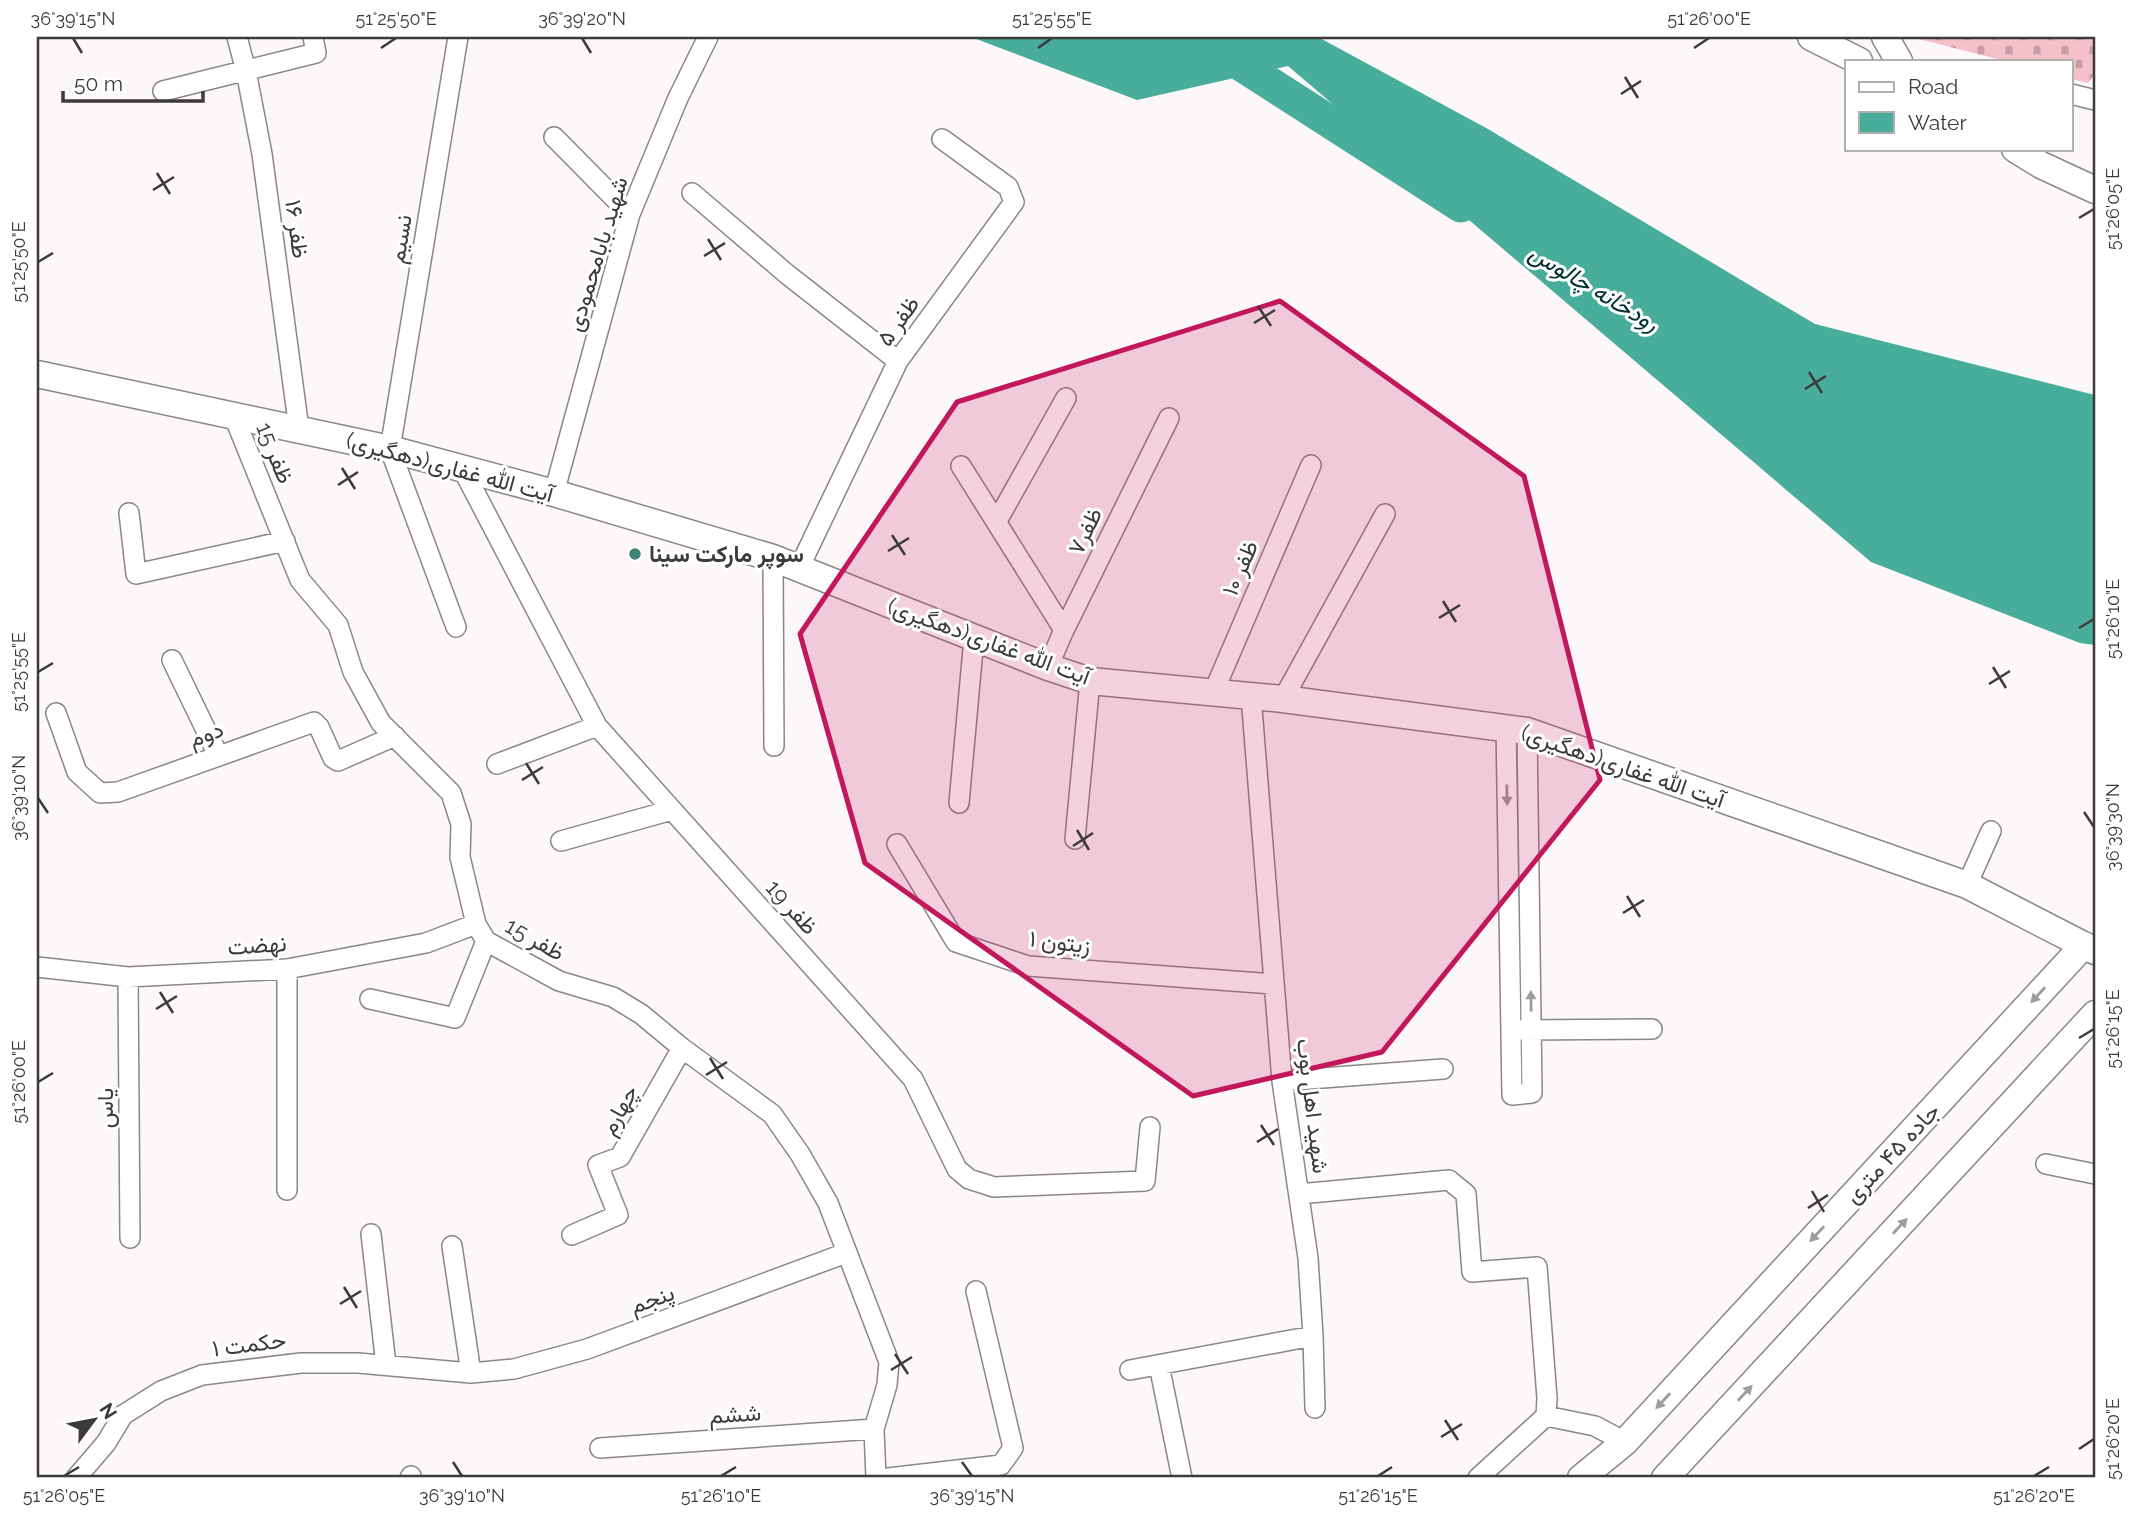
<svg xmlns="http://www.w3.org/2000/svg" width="2132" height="1515" font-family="Raleway,Vazirmatn,sans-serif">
<defs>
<pattern id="cemetery-stones" width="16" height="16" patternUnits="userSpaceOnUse" patternTransform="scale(1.75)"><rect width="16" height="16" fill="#f4c1cb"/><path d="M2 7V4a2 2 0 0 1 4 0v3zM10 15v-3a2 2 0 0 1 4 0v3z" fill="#c79ea6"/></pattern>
</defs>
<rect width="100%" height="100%" fill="#fcf7f8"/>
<!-- cemetery -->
<path fill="url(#cemetery-stones)" d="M1911 37H2095V74L2088 83 2071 79V61H2005Z"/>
<!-- water -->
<path fill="#49ad9c" d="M971 37H1318L1488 129 1815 324 2095 395V645L2080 643 1871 562 1288 66 1137 100Z"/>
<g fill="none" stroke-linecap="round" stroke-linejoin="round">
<!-- river -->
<path stroke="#49ad9c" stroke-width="33" d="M1198 37 1461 206"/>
<defs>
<path id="street" d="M237 37 246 71 262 154 299 429
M163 91 316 53 313 37
M2071 94 2095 100
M554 137 630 214
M692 193 788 275 898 361
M233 414 300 580 338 625 353 672 381 723 451 793 461 824 460 857 476 924 486 941 559 981 613 997 641 1014 682 1048 772 1114 800 1154 828 1203 889 1362 887 1385 874 1429 876 1478
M961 466 1064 630
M462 468 597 726 913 1079 957 1169 969 1179 994 1187 1145 1181 1150 1127
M554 493 630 214 678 98 708 37
M129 513 136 574 285 541
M997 521 1066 398
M773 558 774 746
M799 568 898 361 1014 202 1008 187 942 139
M456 627 390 449 458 37
M172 660 218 755
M1048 667 1064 630 1169 418
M1214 691 1311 465
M1283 699 1385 514
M56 713 77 772 100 793 118 792 314 722 319 727 333 758 338 761 395 736
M1506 726 1512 1095 1532 1093 1527 731
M497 764 597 726
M959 803 974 638
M1075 839 1090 681
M561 841 672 810
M897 844 956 942 1028 966 1274 984
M1967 885 1991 831
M37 967 128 977 287 969 426 943 476 924
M287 969V1190
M128 977 130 1238
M370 999 455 1018 486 941
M1519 1030 1652 1029
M1282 1081 1443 1069
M2046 1164 2095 1174
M1299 1194 1449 1180 1466 1194 1472 1272 1537 1267 1547 1398 1546 1416 1478 1478
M371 1234 386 1365
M572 1235 618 1215 598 1165 620 1157 682 1048
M452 1246 471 1373
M1313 1336 1315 1408
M1159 1365 1182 1478
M1130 1370 1313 1336 1308 1258 1282 1081 1251 696
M1546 1416 1595 1426 1625 1442
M600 1448 874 1429
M76 1478 106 1443 123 1415 161 1391 202 1375 301 1363H358L471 1373 514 1369 587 1349 846 1253
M410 1478 411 1476
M888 1478 1001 1465 1013 1448 976 1291"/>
<path id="secondary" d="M1811 37 1859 61
M1885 37 1899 61
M2015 149 2041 165 2095 190
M37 374 390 449 554 493 773 558 1048 667 1090 681 1283 699 1527 731 1967 885 2095 951
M1581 1478 1625 1442 2084 945
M1665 1478 2095 1014"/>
</defs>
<!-- street casing -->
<use href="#street" stroke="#8b8687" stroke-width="22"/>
<!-- secondary casing -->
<use href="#secondary" stroke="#8b8687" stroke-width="29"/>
<!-- street -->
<use href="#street" stroke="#fff" stroke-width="19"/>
<!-- secondary -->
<use href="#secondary" stroke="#fff" stroke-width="26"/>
</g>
<!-- one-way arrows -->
<defs><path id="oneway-solid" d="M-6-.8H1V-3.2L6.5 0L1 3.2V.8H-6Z" transform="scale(1.75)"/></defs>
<g fill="#9e9c9c">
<use href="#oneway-solid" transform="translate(1507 795) rotate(89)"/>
<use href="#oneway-solid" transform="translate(2038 995) rotate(133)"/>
<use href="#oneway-solid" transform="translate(1531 1001) rotate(-91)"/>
<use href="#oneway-solid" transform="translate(1900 1226) rotate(-47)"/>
<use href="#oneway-solid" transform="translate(1817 1234) rotate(133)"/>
<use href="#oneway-solid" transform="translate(1745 1393) rotate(-47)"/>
<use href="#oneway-solid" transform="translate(1663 1401) rotate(133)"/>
</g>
<!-- marked area -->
<path fill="#c2185b" fill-opacity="0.2" stroke="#c2185b" stroke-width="5" stroke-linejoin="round" d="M1280 301 1524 476 1600 780 1382 1052 1193 1096 865 863 800 634 957 402Z"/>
<!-- ticks -->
<path fill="none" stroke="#3c3a3a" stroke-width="2.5" d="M73 38 82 53M582 38 591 53M381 48 396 38M1038 48 1052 38M1694 48 1709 38M1625 77 1638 98M1621 94 1641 81M157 173 170 194M153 190 174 177M2079 218 2094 209M708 239 721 260M704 256 725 243M38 262 53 253M1258 306 1271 326M1254 323 1275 310M1809 372 1822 393M1805 389 1826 376M342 468 355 489M338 485 358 472M892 535 905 555M888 551 909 538M1443 601 1456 622M1439 618 1460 605M2079 628 2094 619M1993 667 2006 688M38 672 53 663M1989 684 2010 671M526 763 539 784M522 780 543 767M38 798 48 813M2084 812 2094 827M1077 830 1089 850M1073 846 1093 833M1627 896 1640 917M1623 913 1644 900M160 992 173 1013M156 1009 177 996M2079 1038 2094 1029M710 1058 723 1079M706 1075 727 1062M38 1082 53 1073M1261 1125 1274 1145M1257 1142 1278 1129M1812 1191 1824 1212M1808 1208 1828 1195M344 1287 357 1308M340 1304 361 1291M895 1354 908 1374M891 1370 912 1357M1445 1420 1458 1440M1441 1437 1462 1424M2079 1449 2094 1439M453 1462 462 1476M962 1462 972 1476M64 1476 79 1467M721 1476 736 1467M1378 1476 1392 1467M2034 1476 2049 1467"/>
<!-- markers -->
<circle fill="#3f8376" stroke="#fff" stroke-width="2.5" cx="635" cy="554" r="7"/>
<g text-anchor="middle" stroke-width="6" stroke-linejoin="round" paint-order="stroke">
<!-- street labels -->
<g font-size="23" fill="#3c3a3a" stroke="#fff">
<text transform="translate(297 229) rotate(82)" y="8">ظفر ۱۶</text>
<text transform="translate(400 239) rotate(-81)" y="8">نسیم</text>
<text transform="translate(597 254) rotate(-73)" y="8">شهید بابامحمودی</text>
<text transform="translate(898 321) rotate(-55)" y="8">ظفر ۵</text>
<text transform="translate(275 453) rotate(68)" y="8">ظفر 15</text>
<text transform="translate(450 467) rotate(15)" y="8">آیت الله غفاری(دهگیری)</text>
<text transform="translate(1085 531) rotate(-64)" y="8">ظفر۷</text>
<text transform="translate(1240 568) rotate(-67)" y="8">ظفر ۱۰</text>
<text transform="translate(989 641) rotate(20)" y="8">آیت الله غفاری(دهگیری)</text>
<text transform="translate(206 734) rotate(-20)" y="8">دوم</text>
<text transform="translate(1623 766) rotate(19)" y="8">آیت الله غفاری(دهگیری)</text>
<text transform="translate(792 907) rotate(48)" y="8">ظفر 19</text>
<text transform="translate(535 939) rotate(29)" y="8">ظفر 15</text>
<text transform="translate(1060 942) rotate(7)" y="8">زیتون ۱</text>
<text transform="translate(257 945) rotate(-4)" y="8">نهضت</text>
<text transform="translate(1313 1106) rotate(83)" y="8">شهید اهل بوب</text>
<text transform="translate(105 1108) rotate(-90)" y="8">یاس</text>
<text transform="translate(619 1110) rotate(-61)" y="8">چهارم</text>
<text transform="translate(1892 1153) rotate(-47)" y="8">جاده ۴۵ متری</text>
<text transform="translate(652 1299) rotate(-20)" y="8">پنجم</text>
<text transform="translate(249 1344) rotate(-7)" y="8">حکمت ۱</text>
<text transform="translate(735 1414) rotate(-4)" y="8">ششم</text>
</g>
<!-- poi labels -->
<g font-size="23" font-weight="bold" fill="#3c3a3a" stroke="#fff" text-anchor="start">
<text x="649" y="562">سوپر مارکت سینا</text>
</g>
<!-- water labels -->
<g font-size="24" font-style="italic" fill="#01322b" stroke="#fff">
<text transform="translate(1594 288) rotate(31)" y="8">رودخانه چالوس</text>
</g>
</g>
<!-- border -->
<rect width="2132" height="1515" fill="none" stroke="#ffffff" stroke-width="77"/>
<!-- legend -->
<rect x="1845" y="60" width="228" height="91" fill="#ffffff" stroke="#b1b0b0" stroke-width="2"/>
<rect x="1859" y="82" width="35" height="10" fill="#ffffff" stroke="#b1b0b0" stroke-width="2"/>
<text x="1908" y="94" font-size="21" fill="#3c3a3a">Road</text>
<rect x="1859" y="112" width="35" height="21" fill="#49ad9c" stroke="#b1b0b0" stroke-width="2"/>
<text x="1908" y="130" font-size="21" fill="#3c3a3a">Water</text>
<!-- north arrow -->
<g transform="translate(94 1420) rotate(58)" stroke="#ffffff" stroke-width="5" paint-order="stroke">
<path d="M0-5L12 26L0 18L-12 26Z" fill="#3c3a3a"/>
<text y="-10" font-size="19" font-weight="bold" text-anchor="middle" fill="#3c3a3a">N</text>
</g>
<!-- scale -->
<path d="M63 91v10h140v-10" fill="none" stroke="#3c3a3a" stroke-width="3.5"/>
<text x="74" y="91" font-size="21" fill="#3c3a3a" stroke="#ffffff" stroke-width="5" paint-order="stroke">50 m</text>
<rect x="38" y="38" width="2056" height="1438" fill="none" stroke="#3c3a3a" stroke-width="2.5"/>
<g font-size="18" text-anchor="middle" fill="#3c3a3a">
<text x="73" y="25">36°39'15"N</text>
<text x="396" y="25">51°25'50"E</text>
<text x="582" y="25">36°39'20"N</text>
<text x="1052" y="25">51°25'55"E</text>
<text x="1709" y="25">51°26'00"E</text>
<text transform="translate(2113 209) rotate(-90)" y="6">51°26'05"E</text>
<text transform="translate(19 262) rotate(-90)" y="6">51°25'50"E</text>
<text transform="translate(2113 619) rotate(-90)" y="6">51°26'10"E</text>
<text transform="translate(19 672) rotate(-90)" y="6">51°25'55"E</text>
<text transform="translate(19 798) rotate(-90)" y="6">36°39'10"N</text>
<text transform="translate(2113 827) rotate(-90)" y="6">36°39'30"N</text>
<text transform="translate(2113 1029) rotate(-90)" y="6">51°26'15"E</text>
<text transform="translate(19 1082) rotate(-90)" y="6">51°26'00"E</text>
<text transform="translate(2113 1439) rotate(-90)" y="6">51°26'20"E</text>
<text x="64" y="1502">51°26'05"E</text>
<text x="462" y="1502">36°39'10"N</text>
<text x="721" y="1502">51°26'10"E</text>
<text x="972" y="1502">36°39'15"N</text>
<text x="1378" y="1502">51°26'15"E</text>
<text x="2034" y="1502">51°26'20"E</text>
</g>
</svg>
